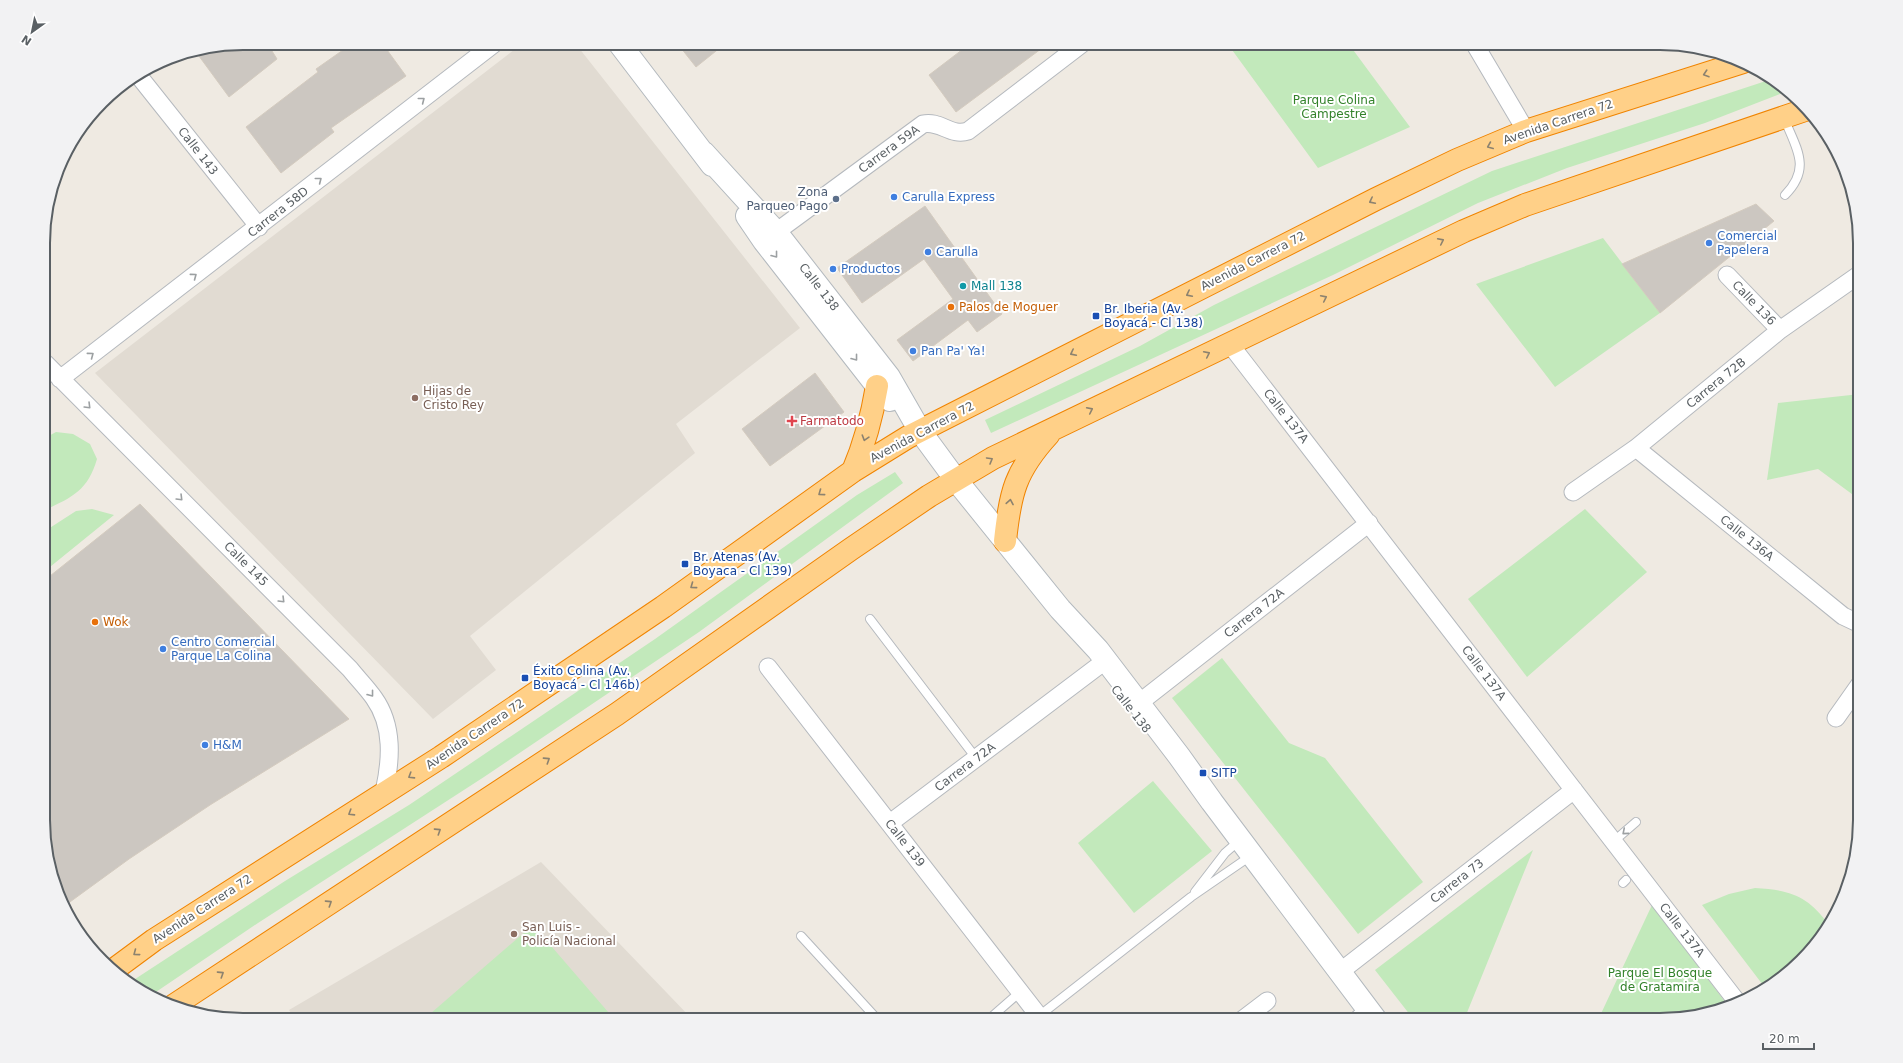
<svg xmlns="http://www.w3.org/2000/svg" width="1903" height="1063" font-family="'DejaVu Sans',sans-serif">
<rect width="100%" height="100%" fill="#efeae2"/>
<!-- education -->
<path fill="#e1dbd2" d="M523 43H575L800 328 676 424 695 453 470 636 496 670 433 719 95 373Z
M541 862 693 1020H296L289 1010Z"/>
<!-- green -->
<path fill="#c2e9bb" d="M1227 43H1348L1410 127 1318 168Z
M1772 79 1788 91 1705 123 1567 168 1478 203 1333 275 991 433 985 420 1140 346 1214 305 1492 171Z
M1603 238 1660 313 1555 387 1476 284Z
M1860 394V500L1818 469 1767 480 1778 403Z
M56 432 73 434 90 444 97 459C88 490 73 497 45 510V438Z
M895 472 903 483 699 632 484 777 258 923 150 996 129 983 285 881 409 805 655 639 857 495Z
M92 509 114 515 45 571V531L76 511Z
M1585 509 1647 572 1527 677 1468 599Z
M1222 658 1289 743 1325 758 1423 882 1358 934 1172 698Z
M1153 781 1212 851 1134 913 1078 843Z
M1533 850 1464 1020H1414L1375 970Z
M1755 888C1791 890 1808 896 1829 925L1802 961 1766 989 1702 905 1729 894Z
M1652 905 1729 1007 1673 1020H1598Z
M533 925 615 1020H423Z"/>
<!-- building -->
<path fill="#ccc7c1" stroke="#d4cbbf" d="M243 43H267L277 59 229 97 196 52Z
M353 43H382L406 76 331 128 334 132 281 173 246 127 318 72 316 69Z
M677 43H726L696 67Z
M971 43H1049L956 112 929 75Z
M1756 204 1774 221 1660 313 1622 264Z
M925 206 1002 314 977 332 968 320 913 361 897 340 953 299 924 259 862 303 837 268Z
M815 373 844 412 770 466 742 429Z
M140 504 349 719 210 805 129 859 63 907 58 897 45 846V580Z"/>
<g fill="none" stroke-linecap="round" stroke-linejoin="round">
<defs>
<path id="lane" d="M1784 118C1796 148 1812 168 1785 195
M870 619 976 758
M1614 841 1636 822
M1623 883 1626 880
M1195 892 1225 853 1240 840
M801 936 878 1020
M1039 1016 1191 897 1252 855
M988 1020 1020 992"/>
<path id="street" d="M1474 43 1526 131
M138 75 259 227
M776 232 923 124C940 120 951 137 968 131L1083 43
M1727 275 1780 330
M1229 343 1738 1003
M45 363 350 669C358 679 367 688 374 698 394 726 391 761 384 792
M60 379 495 43
M1636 448 1843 616 1860 624
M1573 492 1636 448 1780 330 1860 274
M768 667 1042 1020
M1139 703 1369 523
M1836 718 1860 684
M890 823 1097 667
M1341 971 1574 790
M1242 1020 1267 1001
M1357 1020 1369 1010"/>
<path id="secondary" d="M619 43 712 165
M704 153 776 232 889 377 920 431 956 480 1060 609 1098 650 1179 756 1212 802 1376 1020
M747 216 764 241 877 386 890 400"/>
<path id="highway" d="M853 471C865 443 872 416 877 386
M1005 541C1010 493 1015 471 1049 434
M112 971 154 940 441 757 663 607 853 471 908 437 1376 199 1457 160 1526 131 1743 62
M173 1006 617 714 851 549 929 496 993 458 1464 231 1525 205 1808 109"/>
</defs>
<!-- lane casing -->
<use href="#lane" stroke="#b5b9be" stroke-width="10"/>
<!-- street casing -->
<use href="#street" stroke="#b5b9be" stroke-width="19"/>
<!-- secondary casing -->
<use href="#secondary" stroke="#b3b9be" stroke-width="24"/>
<!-- highway casing -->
<use href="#highway" stroke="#f08400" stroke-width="24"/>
<!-- lane -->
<use href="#lane" stroke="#fff" stroke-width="8"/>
<!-- street -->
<use href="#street" stroke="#fff" stroke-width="17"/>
<!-- secondary -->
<use href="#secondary" stroke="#fff" stroke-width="22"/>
<!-- highway -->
<use href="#highway" stroke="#ffd088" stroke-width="22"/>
</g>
<!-- one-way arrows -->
<defs><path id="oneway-chevron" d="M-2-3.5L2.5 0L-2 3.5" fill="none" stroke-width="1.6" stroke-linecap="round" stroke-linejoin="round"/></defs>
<g stroke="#8c826f">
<use href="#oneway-chevron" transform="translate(1706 74) rotate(162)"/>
<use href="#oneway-chevron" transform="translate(1490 146) rotate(157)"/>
<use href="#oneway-chevron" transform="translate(1372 201) rotate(153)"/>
<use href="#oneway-chevron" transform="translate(1441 241) rotate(-26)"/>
<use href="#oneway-chevron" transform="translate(1189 294) rotate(153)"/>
<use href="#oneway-chevron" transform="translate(1324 298) rotate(-26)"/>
<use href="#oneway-chevron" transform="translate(1073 353) rotate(153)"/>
<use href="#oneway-chevron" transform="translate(1207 354) rotate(-26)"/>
<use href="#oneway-chevron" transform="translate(1090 410) rotate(-26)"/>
<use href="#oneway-chevron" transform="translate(865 438) rotate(107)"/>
<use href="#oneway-chevron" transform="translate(990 460) rotate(-30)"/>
<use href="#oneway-chevron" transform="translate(821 493) rotate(144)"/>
<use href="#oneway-chevron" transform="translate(1010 502) rotate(-80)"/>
<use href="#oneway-chevron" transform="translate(693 586) rotate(144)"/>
<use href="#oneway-chevron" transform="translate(547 760) rotate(-33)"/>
<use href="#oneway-chevron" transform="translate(411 776) rotate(148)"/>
<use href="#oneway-chevron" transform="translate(351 813) rotate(148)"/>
<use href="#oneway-chevron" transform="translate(438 831) rotate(-33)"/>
<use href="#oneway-chevron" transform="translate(329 903) rotate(-33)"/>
<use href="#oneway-chevron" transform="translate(136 953) rotate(143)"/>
<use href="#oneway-chevron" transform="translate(221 974) rotate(-33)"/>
</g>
<g stroke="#9ca0a2">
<use href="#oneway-chevron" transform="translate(422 100) rotate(-38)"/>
<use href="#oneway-chevron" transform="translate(319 180) rotate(-38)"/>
<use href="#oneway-chevron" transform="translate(775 255) rotate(52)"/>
<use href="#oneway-chevron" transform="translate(194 276) rotate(-37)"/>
<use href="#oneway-chevron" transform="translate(91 355) rotate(-37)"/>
<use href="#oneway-chevron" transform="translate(855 358) rotate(52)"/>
<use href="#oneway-chevron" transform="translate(88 406) rotate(45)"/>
<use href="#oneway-chevron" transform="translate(180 498) rotate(45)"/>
<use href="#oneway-chevron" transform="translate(282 600) rotate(45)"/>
<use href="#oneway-chevron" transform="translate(371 694) rotate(52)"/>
<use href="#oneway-chevron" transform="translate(1625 832) rotate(140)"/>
</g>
<!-- markers -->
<g fill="#3f7fe0" stroke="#fff" stroke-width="1.5">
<circle cx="894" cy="197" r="4"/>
<circle cx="1709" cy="243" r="4"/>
<circle cx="928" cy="252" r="4"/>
<circle cx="833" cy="269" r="4"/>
<circle cx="913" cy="351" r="4"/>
<circle cx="163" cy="649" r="4"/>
<circle cx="205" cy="745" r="4"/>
</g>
<circle fill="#5c6f8a" stroke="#fff" stroke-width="1.5" cx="836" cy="199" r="4"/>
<circle fill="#0f9aa8" stroke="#fff" stroke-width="1.5" cx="963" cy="286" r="4"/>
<g fill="#e8710a" stroke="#fff" stroke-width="1.5">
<circle cx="951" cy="307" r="4"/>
<circle cx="95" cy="622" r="4"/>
</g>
<g fill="#1a4fb4" stroke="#fff" stroke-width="1.5">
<rect x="1092" y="312" width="8" height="8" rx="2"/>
<rect x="681" y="560" width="8" height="8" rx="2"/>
<rect x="521" y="674" width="8" height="8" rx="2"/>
<rect x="1199" y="769" width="8" height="8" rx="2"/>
</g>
<g fill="#8d6e63" stroke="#fff" stroke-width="1.5">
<circle cx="415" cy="398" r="4"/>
<circle cx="514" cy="934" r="4"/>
</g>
<path fill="#e0444e" stroke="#fff" stroke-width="1.5" d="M790 415h4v4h4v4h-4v4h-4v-4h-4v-4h4z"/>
<g text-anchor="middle" stroke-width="4" stroke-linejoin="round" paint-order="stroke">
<!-- park labels -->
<g font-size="12" fill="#33822b" stroke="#fff">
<text x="1334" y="104">Parque Colina<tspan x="1334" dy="14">Campestre</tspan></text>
<text x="1660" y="977">Parque El Bosque<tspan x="1660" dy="14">de Gratamira</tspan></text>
</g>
<!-- street labels -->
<g font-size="12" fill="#5a6064" stroke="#fff">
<text transform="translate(1558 122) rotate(-19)" y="4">Avenida Carrera 72</text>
<text transform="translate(889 149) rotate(-36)" y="4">Carrera 59A</text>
<text transform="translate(198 151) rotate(52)" y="4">Calle 143</text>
<text transform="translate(278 212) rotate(-38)" y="4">Carrera 58D</text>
<text transform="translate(1253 261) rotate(-27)" y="4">Avenida Carrera 72</text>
<text transform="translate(819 287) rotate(52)" y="4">Calle 138</text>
<text transform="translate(1754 303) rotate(46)" y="4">Calle 136</text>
<text transform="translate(1716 383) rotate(-39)" y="4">Carrera 72B</text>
<text transform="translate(1286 416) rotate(52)" y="4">Calle 137A</text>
<text transform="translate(922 432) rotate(-28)" y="4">Avenida Carrera 72</text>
<text transform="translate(1747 538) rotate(39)" y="4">Calle 136A</text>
<text transform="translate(246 564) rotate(45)" y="4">Calle 145</text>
<text transform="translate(1254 613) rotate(-38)" y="4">Carrera 72A</text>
<text transform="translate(1484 673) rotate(53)" y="4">Calle 137A</text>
<text transform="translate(1131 709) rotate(52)" y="4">Calle 138</text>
<text transform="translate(475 734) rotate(-34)" y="4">Avenida Carrera 72</text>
<text transform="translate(965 767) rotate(-37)" y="4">Carrera 72A</text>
<text transform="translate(905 843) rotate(52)" y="4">Calle 139</text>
<text transform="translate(1457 881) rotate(-38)" y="4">Carrera 73</text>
<text transform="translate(202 909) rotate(-33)" y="4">Avenida Carrera 72</text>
<text transform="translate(1682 930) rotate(52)" y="4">Calle 137A</text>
</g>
<!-- service labels -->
<g font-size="12" fill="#4e5e75" stroke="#fff" text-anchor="end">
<text x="828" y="196">Zona<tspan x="828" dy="14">Parqueo Pago</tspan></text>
</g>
<!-- shop labels -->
<g font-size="12" fill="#366cbe" stroke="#fff" text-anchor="start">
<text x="902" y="201">Carulla Express</text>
<text x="1717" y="240">Comercial<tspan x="1717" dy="14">Papelera</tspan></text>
<text x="936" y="256">Carulla</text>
<text x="841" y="273">Productos</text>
<text x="921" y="355">Pan Pa' Ya!</text>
<text x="171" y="646">Centro Comercial<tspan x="171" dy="14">Parque La Colina</tspan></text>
<text x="213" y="749">H&amp;M</text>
</g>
<!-- culture labels -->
<g font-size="12" fill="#0d838f" stroke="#fff" text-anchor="start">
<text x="971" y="290">Mall 138</text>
</g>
<!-- food labels -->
<g font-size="12" fill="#c56008" stroke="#fff" text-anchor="start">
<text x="959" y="311">Palos de Moguer</text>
<text x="103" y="626">Wok</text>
</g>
<!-- transit labels -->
<g font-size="12" fill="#164399" stroke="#fff" text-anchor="start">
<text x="1104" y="313">Br. Iberia (Av.<tspan x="1104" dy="14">Boyacá - Cl 138)</tspan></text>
<text x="693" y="561">Br. Atenas (Av.<tspan x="693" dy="14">Boyaca - Cl 139)</tspan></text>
<text x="533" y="675">Éxito Colina (Av.<tspan x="533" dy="14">Boyacá - Cl 146b)</tspan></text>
<text x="1211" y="777">SITP</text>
</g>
<!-- education labels -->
<g font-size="12" fill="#785e54" stroke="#fff" text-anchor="start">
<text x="423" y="395">Hijas de<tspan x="423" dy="14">Cristo Rey</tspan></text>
<text x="522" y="931">San Luis -<tspan x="522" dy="14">Policía Nacional</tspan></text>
</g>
<!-- health labels -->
<g font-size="12" fill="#be3a42" stroke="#fff" text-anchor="start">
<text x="800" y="425">Farmatodo</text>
</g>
</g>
<!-- crop -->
<path d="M0 0H1903V1063H0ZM243 50H1660A193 193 0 0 1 1853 243V820A193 193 0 0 1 1660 1013H243A193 193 0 0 1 50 820V243A193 193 0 0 1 243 50Z" fill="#f2f2f3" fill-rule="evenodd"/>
<path fill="none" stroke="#5a6064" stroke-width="2" d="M243 50H1660A193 193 0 0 1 1853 243V820A193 193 0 0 1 1660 1013H243A193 193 0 0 1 50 820V243A193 193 0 0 1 243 50Z"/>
<!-- north arrow -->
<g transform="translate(32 32) rotate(213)" stroke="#ffffff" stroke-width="3" paint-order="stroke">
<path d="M0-3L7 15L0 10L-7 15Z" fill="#5a6064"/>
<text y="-6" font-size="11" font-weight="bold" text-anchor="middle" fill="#5a6064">N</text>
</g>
<!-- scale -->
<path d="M1763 1043v6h51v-6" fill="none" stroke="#5a6064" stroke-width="2"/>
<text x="1769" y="1043" font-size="12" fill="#5a6064" stroke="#ffffff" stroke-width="3" paint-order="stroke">20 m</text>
</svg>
